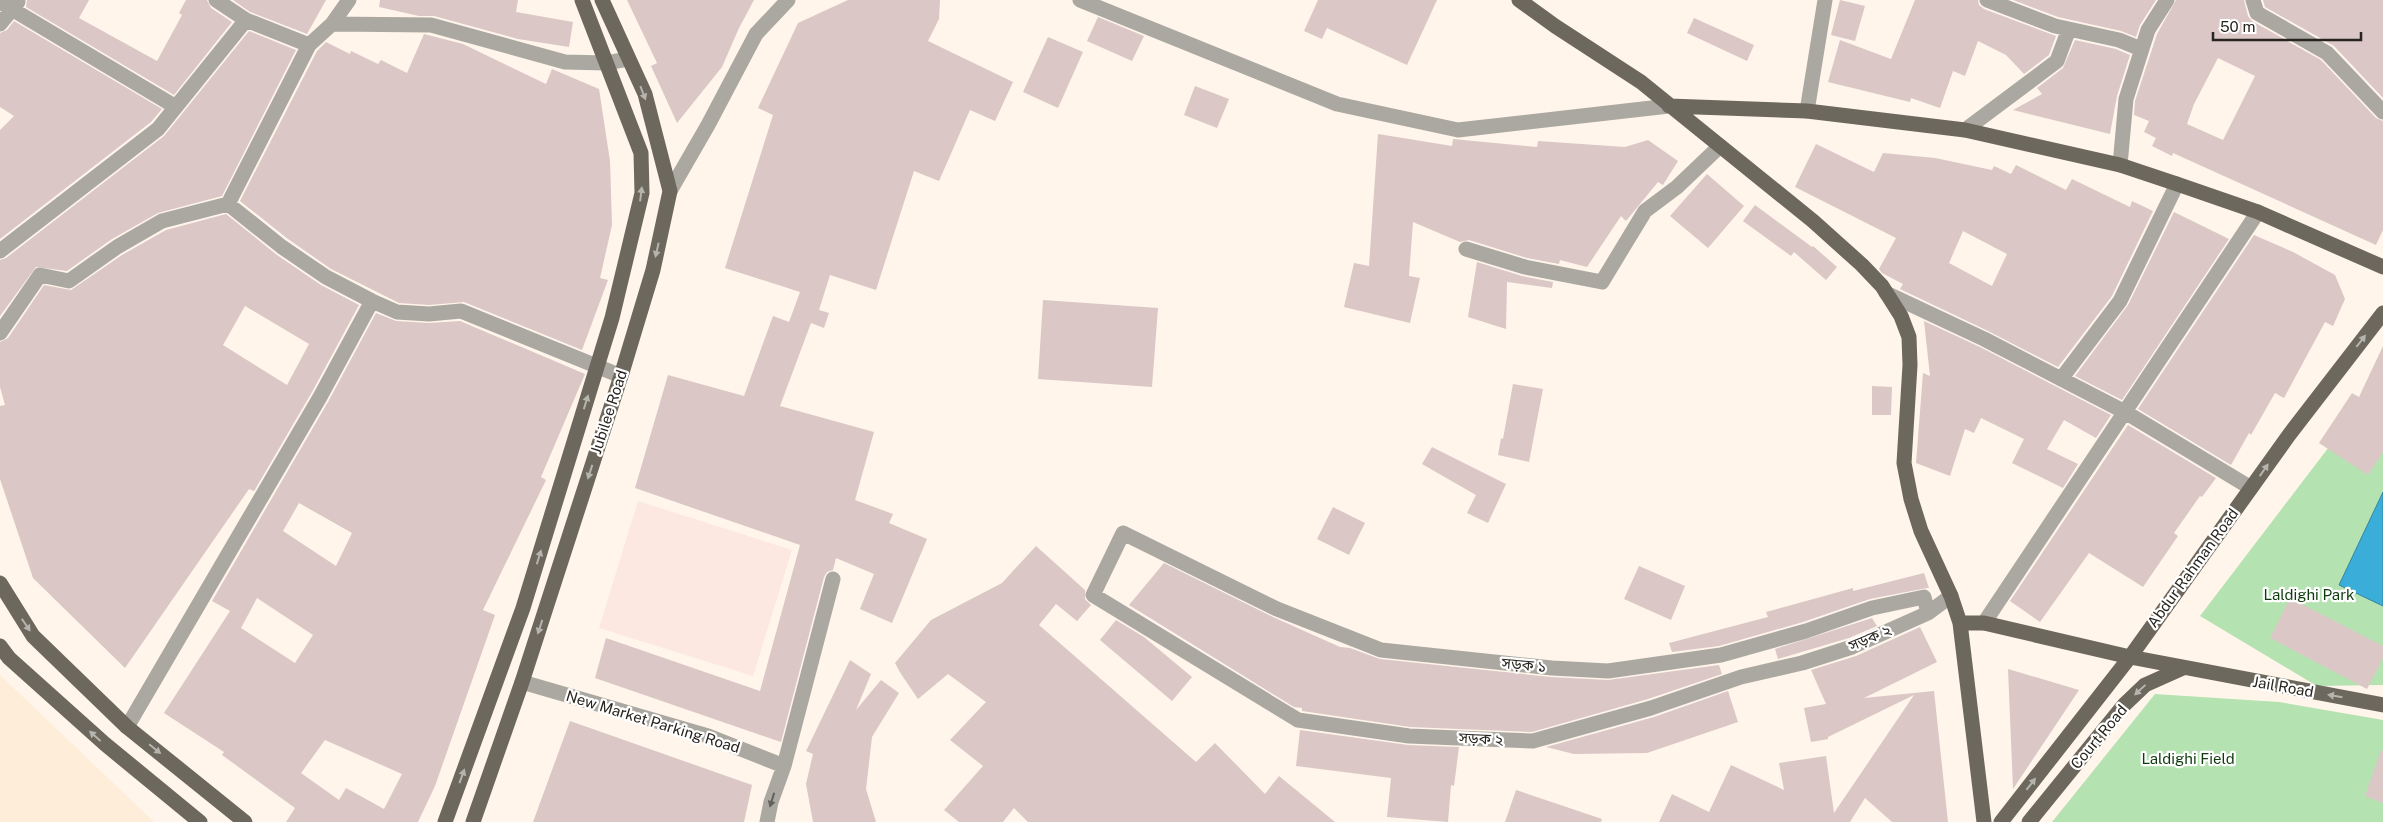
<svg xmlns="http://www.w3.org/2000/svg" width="2383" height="822" font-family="'Public Sans','Noto Sans Bengali',sans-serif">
<rect width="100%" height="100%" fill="#fff5ea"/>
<!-- built -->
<path fill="#feedd9" d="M0 675 154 822H0Z"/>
<!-- education -->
<path fill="#fce8e1" d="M638 501 792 550 753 676 599 628Z"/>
<!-- green -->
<path fill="#b5e2b1" d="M2383 376V685L2317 686 2200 616Z
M2155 694 2279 702 2383 720V822H2052Z"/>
<!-- water -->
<path fill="#3aaed9" stroke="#3585a1" d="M2383 492V606L2339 585Z"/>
<!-- building -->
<path fill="#dbc7c6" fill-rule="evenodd" d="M27 0H89L79 18 157 61 182 15 179 13 186 0H207L211 8 232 22 174 95 26 7Z
M233 0H326L307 34 250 12Z
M380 0H518L516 12 573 22 569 47 518 39 434 16H419L379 7Z
M627 0H754L739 28 722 67 677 123 651 66 657 63Z
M848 0H940L939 19 928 41 1013 82 995 121 970 110 939 181 914 171 876 290 830 275 819 310 829 313 824 328 811 323 780 406 874 432 855 500 893 514 889 523 927 539 892 623 860 609 874 574 836 558 833 570 827 572 824 577 781 742 595 678 606 638 760 691 800 545 635 488 668 375 744 396 773 316 789 322 800 292 725 268 773 115 758 108 798 23Z
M1318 0H1437L1407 65 1327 28 1322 39 1304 31Z
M1840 0 1865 6 1855 41 1831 35Z
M1915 0H1978L1979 5 1984 9 2056 36 2049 55 2024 74 2006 55 1978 41 1965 76 1953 71 1940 108 1911 98 1910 102 1828 82 1840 40 1891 59Z
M2013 0H2156L2140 25 2136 37 2121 31 2058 17Z
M2176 0H2244L2248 16 2252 21 2321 60 2376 118 2383 121V230L2376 245 2173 153 2172 156 2152 146 2156 138 2144 132 2149 121 2134 115 2135 101 2157 34ZM2218 58 2255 76 2223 140 2187 124 2194 104Z
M2263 0H2383V98L2334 46 2265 7Z
M1098 17 1144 36 1132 61 1087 41Z
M1694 18 1754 45 1747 61 1687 33Z
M14 21 162 109 151 122 0 239V130L14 116 0 107V33L7 30Z
M249 31 296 50 222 196 158 213 112 239 67 271 36 267 0 316V260L6 258 164 136Z
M424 34 463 44 546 84 552 69 599 89 610 161 612 225 600 278 608 280 582 350 464 302 429 305 399 303 331 269 288 239 240 201 317 51 326 42 350 54 351 51 378 64 381 60 407 73Z
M1048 37 1083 52 1058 108 1023 92Z
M2075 40 2116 49 2130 55 2117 96 2110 134 2013 110 2042 94 2037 88 2063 68Z
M1195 86 1229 99 1217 128 1184 115Z
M1378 134 1452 146 1453 139 1537 147 1538 141 1625 147 1648 140 1678 161 1663 185 1658 182 1626 221 1621 216 1587 267 1560 260 1559 264 1527 258 1469 240 1460 242 1413 222 1409 276 1420 278 1410 323 1344 307 1354 263 1369 266Z
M1816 144 1874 172 1883 153 1935 158 1992 170 1994 166 2011 174 2016 165 2066 190 2072 179 2130 207 2132 201 2153 211 2112 296 2058 367 1988 331 1900 289 1903 284 1882 273 1879 269 1896 238 1795 187ZM1963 231 2007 254 1992 286 1949 263Z
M1707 174 1744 206 1708 248 1670 216Z
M1755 205 1812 247 1813 246 1837 267 1826 280 1794 252 1791 256 1743 221Z
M2174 212 2229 239 2122 400 2075 376 2128 305Z
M226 214 277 255 321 285 359 305 312 392 253 493 254 491 249 489 125 668 33 578 0 479V406L5 405 0 387V342L8 338 44 285 71 290 122 255 166 230ZM245 306 309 344 287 385 223 345Z
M2254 235 2293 252 2335 275 2345 299 2333 326 2325 322 2284 398 2275 393 2251 435 2249 433 2231 465 2138 409Z
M1477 262 1522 276 1553 282 1552 288 1507 282 1506 329 1468 317Z
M1043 300 1158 308 1152 387 1038 379Z
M376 313 396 321 429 323 460 321 585 374 541 477 546 480 483 610 495 615 435 786 418 822H286L295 808 222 755 224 752 164 713 230 611 212 601 328 402ZM299 503 352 533 336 566 283 531ZM257 598 313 635 295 663 241 628ZM325 740 402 774 384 809 346 788 339 800 301 773Z
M1924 321 1980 347 2111 415 2096 438 2064 420 2047 449 2078 464 2063 488 2012 463 2024 439 1981 418 1974 433 1965 429 1950 476 1916 463 1923 373 1930 376Z
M2383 346V452L2368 475 2319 443 2352 393 2359 397Z
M1513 384 1543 389 1529 462 1498 455 1501 438 1503 439Z
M1872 386 1892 387 1891 415H1872Z
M2128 425 2216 478 2202 497 2200 496 2174 533 2178 536 2143 587 2089 553 2040 622 2010 601Z
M1432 447 1506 484 1488 523 1467 513 1476 495 1422 464Z
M1333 507 1365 523 1349 555 1317 539Z
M1036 546 1085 590V599L1091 605 1077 621 1056 604 1039 625 1196 762 1215 743 1265 794 1279 776 1335 822H1028L1014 808 1003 822H959L944 810 983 766 950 740 986 702 948 674 918 699 901 674 895 663 931 620 1002 583Z
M1164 563 1273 617 1340 647 1350 648 1380 659 1551 677 1608 680 1719 665 1722 674 1648 699 1532 732 1410 727 1302 711V708L1294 707 1129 605Z
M1639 566 1685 586 1671 620 1624 599Z
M1924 573 1929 588H1927L1870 599 1803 622 1719 646 1672 652 1669 643 1768 617 1766 612 1853 588V591Z
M2290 598 2383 646V658L2367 689 2270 638Z
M1872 618 1877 626 1849 638 1778 659 1775 649Z
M1116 620 1144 637 1192 677 1172 701 1100 640Z
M1920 627 1937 662 1864 698 1934 691 1948 822H1892L1865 798 1850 822H1659L1672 794 1709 812 1731 765 1784 790 1779 763 1826 756 1834 813 1914 695 1828 737V739L1811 742 1804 708 1826 704 1811 670 1856 656Z
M850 660 871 674 856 710 881 680 899 693 872 737 866 789 876 822H813L806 784 813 754 806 751Z
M2008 669 2079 690 2013 789Z
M1728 691 1738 722 1647 753 1574 754 1546 747 1654 717Z
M570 721 752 785 744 822H533Z
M1300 730 1408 745 1459 747 1454 786 1451 785 1448 822 1387 817 1391 778 1296 766Z
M2381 750 2383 751V803L2365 796Z
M1516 790 1602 819 1601 822H1505Z"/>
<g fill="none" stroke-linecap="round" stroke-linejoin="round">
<!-- minor -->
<path stroke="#aba8a2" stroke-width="15" d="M216 0 246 20 309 45 332 24 431 25 565 62 606 63 628 59
M1080 0 1337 104 1458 130 1669 106
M1987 0 2055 26 2119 40 2141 49
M2253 0 2257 13 2327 53 2383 112
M0 2 176 107
M0 24 18 2
M332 24 349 0
M1807 111 1825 0
M1965 130 2057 61 2069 29
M2120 165 2126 99 2148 30 2167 0
M670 191 708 125 756 34 788 0
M228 204 282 247 326 277 372 301 397 312 429 314 461 311 621 376
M1466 249 1525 267 1602 282 1645 211 1677 187 1720 146
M0 251 158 129 246 20
M1886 293 1984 339 2125 412 2251 488
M0 333 40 275 69 281 117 247 162 221 228 204 309 45
M2061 379 2120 301 2177 184
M1928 613 1852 647 1802 663 1741 677 1651 708 1533 741 1409 736 1298 720 1093 595 1123 533 1277 609 1381 650 1552 668 1608 671 1721 655 1806 631 1872 608 1924 597 1928 613 1951 596
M1984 623 2258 212
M522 682 708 736 784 766 771 802 767 822
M127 727 320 397 372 301
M784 766 833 579"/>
<!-- major -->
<path stroke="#6d685d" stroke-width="15" d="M1519 0 1555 26 1641 82 1813 221 1862 265 1882 286 1901 316 1909 337 1910 365 1904 463 1911 499 1921 531 1951 596 1960 623 1984 822
M1669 106 1807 111 1965 130 2120 165 2177 184 2258 212 2383 267
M0 583 33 636 127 727 245 822
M1960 623H1984L2130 657 2383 705
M0 646 9 658 105 744 200 822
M445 822 523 608 612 318 642 193 641 153 582 0
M473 822 522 682 621 376 653 270 670 191 645 94 602 0
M2001 822 2130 657 2289 435 2383 313
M2029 822 2124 705 2145 685 2183 668"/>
</g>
<!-- one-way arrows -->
<defs><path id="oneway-solid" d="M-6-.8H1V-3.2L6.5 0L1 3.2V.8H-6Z" transform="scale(1.25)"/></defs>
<g fill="#b6b4ae">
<use href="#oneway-solid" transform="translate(643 93) rotate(69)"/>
<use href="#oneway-solid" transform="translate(641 194) rotate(-83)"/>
<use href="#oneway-solid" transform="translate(657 250) rotate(103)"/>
<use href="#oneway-solid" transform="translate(2361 341) rotate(-52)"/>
<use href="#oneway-solid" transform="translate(586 402) rotate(-73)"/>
<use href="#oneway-solid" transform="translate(2264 470) rotate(-55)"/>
<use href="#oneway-solid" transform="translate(590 472) rotate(108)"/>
<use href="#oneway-solid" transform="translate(539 557) rotate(-73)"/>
<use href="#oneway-solid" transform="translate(26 625) rotate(56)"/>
<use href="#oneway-solid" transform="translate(540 627) rotate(108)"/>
<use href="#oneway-solid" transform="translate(2140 690) rotate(137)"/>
<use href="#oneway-solid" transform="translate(2335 696) rotate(-170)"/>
<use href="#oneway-solid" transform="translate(95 736) rotate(-138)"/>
<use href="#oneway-solid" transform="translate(155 749) rotate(39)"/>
<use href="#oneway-solid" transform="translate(462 776) rotate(-70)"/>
<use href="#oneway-solid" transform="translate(2031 784) rotate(-52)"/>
</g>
<use fill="#635f5a" href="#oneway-solid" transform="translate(772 800) rotate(107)"/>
<g text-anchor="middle" stroke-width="4.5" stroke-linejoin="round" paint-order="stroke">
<!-- street labels -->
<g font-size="15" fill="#28241f" stroke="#fff">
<text transform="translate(609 412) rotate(-72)" y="5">Jubilee Road</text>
<text transform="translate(2193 568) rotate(-54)" y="5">Abdur Rahman Road</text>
<text transform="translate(1870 638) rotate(-23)" y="5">সড়ক ২</text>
<text transform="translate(1524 665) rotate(5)" y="5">সড়ক ১</text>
<text transform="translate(2283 687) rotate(10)" y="5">Jail Road</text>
<text transform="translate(653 722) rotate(17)" y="5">New Market Parking Road</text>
<text transform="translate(2099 737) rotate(-50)" y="5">Court Road</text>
<text transform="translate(1481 739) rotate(3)" y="5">সড়ক ২</text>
</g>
<!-- park labels -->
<g font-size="15" fill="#0f3c0d" stroke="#fff">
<text x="2309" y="600">Laldighi Park</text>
<text x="2188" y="764">Laldighi Field</text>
</g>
</g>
<!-- scale -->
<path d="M2213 32v8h148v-8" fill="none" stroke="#28241f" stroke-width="2.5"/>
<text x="2220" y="32" font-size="15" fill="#28241f" stroke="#ffffff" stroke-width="4" paint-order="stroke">50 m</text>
</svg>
